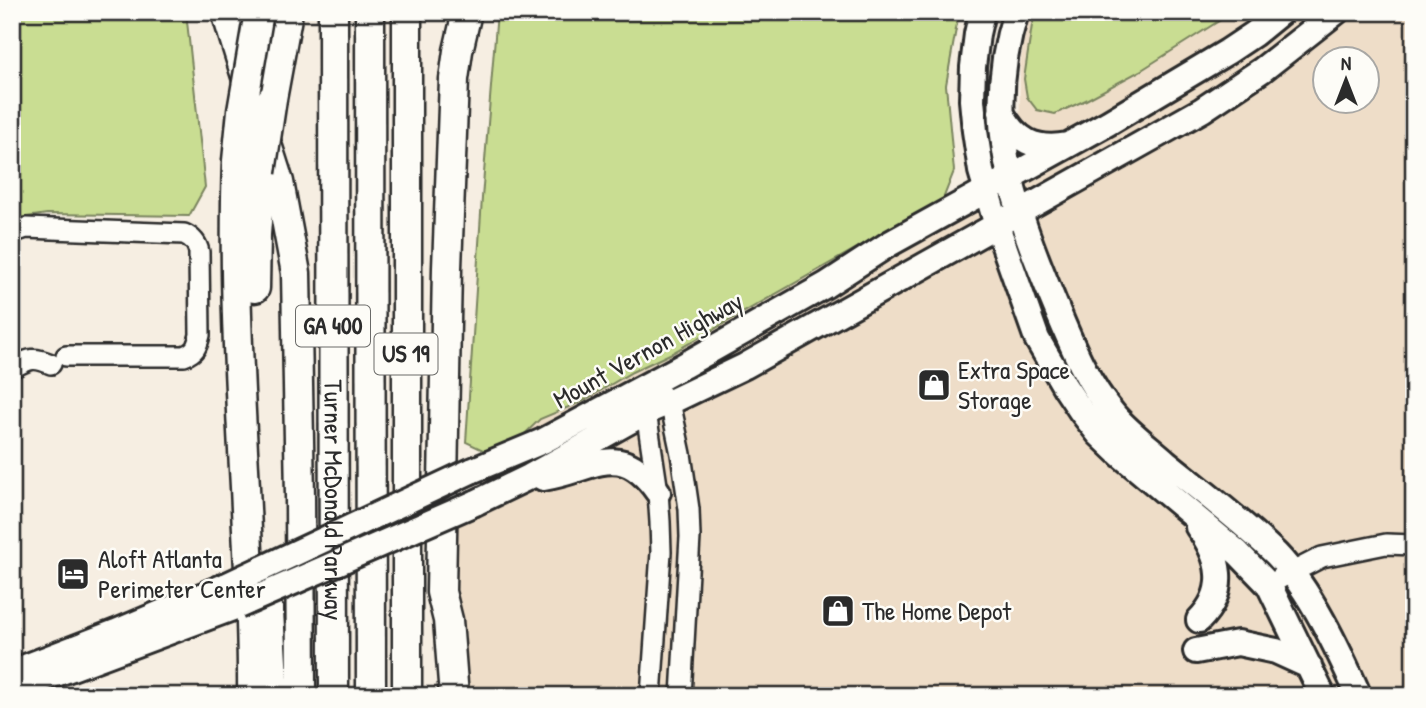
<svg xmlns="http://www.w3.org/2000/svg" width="1426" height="708" font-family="'Patrick Hand',sans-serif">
<rect width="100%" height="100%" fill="#f6eee2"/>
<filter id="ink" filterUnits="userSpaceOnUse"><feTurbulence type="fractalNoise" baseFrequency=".0143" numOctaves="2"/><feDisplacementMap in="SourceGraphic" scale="14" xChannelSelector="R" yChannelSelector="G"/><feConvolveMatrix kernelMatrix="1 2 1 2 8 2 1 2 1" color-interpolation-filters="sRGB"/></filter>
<g filter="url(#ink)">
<!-- built -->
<path fill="#eeddc8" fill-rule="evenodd" d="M1027 12H1414V696H458L457 519 500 458 540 419 583 401 632 372 672 353 943 199 1019 211 1020 67ZM1324 60H1366V102H1324Z"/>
<!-- green -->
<path fill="#c9dd92" stroke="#7a845e" stroke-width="2" d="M12 12H186L205 187 189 216 47 214 12 219Z
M497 12H959L946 85 954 171 943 199 672 353 632 372 583 401 540 419 500 458 466 442 482 198Z
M1037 12H1233L1140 71 1086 100 1055 114 1037 110 1027 97 1024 79 1032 25Z"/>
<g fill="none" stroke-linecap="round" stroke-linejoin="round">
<defs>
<path id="minor" d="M12 233 26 228 184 234C193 238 197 243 199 252L200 335C197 347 195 352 184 356H66
M12 368C29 359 33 356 51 364
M661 394 670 402 681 454 689 509 690 537 681 696
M648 399 646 412 658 492 660 522 661 552 651 696
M1279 579 1322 557 1386 544 1414 545"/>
<path id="major" d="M982 12 977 34 973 67 972 100 975 131 981 171 997 226 1037 339 1065 387 1081 411 1099 434 1121 455 1238 553 1269 585 1323 696
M1016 12C982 119 1012 201 1053 300 1070 341 1086 382 1115 416 1130 433 1149 447 1166 462 1203 492 1242 521 1276 554 1310 589 1339 651 1359 696
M1001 112C1016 141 1035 151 1068 145
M471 471 543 441 683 366 826 285 889 244 1108 123 1227 52 1254 34 1281 12
M543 478C593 471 619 437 658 492
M475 503 529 477 646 412 670 402 745 366 1202 110 1262 70 1336 12
M1198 527C1220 557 1229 590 1199 620
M1196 651 1238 643 1276 651 1309 666
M12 676 15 671 116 632 227 585
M12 684 21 687 238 606"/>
<g id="highway">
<path d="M226 12 249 86"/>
<path id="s1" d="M333 12 334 696"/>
<path d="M370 12 371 696"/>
<path d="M407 12V696"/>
<path d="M272 99 288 12"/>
<path d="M264 135 279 182 296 273 300 497 301 696"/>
<path d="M237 161C233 270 239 379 245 487 248 557 253 626 252 696"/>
<path d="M255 288 256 234 261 172"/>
<path d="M269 612 274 696"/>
<path d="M454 696 448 620 441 592 447 268 454 79 458 51 467 12"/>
</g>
</defs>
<!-- minor casing -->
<use href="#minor" stroke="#2b2b2b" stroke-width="24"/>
<!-- major casing -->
<use href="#major" stroke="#2b2b2b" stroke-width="30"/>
<!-- highway casing -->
<use href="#highway" stroke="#2b2b2b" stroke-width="33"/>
<!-- minor -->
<use href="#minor" stroke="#fdfcf7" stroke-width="19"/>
<!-- major -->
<use href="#major" stroke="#fdfcf7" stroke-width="24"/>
<!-- highway -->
<use href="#highway" stroke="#fdfcf7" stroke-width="28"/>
<defs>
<path id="major-bridge" d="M227 585 471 471
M238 606 475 503"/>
<path id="highway-bridge" d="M237 161 242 111 259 12
M261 172 272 99"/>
</defs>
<!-- major-bridge casing -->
<use href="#major-bridge" stroke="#2b2b2b" stroke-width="30" stroke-linecap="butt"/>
<!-- highway-bridge casing -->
<use href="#highway-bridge" stroke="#2b2b2b" stroke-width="33" stroke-linecap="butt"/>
<!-- major-bridge -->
<use href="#major-bridge" stroke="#fdfcf7" stroke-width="24"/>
<!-- highway-bridge -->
<use href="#highway-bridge" stroke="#fdfcf7" stroke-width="28"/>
</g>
</g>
<!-- icons -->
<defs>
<symbol id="shop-square" viewBox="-11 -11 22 22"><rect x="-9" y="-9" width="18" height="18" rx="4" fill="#2b2b2b" stroke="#fdfcf7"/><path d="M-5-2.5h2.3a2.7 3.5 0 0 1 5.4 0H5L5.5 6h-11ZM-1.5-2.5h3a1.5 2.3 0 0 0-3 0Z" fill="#fff"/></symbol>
<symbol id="hotel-square" viewBox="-11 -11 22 22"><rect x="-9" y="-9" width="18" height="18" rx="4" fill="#2b2b2b" stroke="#fdfcf7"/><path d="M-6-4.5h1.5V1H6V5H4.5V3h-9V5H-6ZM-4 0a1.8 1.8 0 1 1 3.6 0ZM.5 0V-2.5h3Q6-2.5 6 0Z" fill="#fff"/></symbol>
</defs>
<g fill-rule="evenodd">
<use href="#shop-square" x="915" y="366" width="38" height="38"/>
<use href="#hotel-square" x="54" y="555" width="38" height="38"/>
<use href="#shop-square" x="819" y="592" width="38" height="38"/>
</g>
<g text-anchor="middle" stroke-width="5" stroke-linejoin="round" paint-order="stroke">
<!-- shield labels -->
<g fill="#fdfcf7" stroke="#6a6a68" stroke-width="2">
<rect x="296" y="305.5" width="74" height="41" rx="5"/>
<rect x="374.5" y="333.5" width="63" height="41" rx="5"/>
</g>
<g font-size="24" font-weight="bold" fill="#2b2b2b">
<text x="333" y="334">GA 400</text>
<text x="406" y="362">US 19</text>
</g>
<!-- street labels -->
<g font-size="26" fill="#2b2b2b" stroke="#fdfcf7">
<text transform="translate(648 350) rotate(-29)" y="9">Mount Vernon Highway</text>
<text dy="9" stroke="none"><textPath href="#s1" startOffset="488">Turner McDonald Parkway</textPath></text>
</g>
<!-- poi labels -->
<g font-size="26" fill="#2b2b2b" stroke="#fdfcf7" text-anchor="start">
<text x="958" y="379">Extra Space<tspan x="958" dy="30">Storage</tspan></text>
<text x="98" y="568">Aloft Atlanta<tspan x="98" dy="30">Perimeter Center</tspan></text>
<text x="862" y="620">The Home Depot</text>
</g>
</g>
<!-- margin -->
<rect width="1426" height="708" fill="none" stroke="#fdfcf7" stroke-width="42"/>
<rect x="21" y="21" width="1384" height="666" fill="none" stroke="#2b2b2b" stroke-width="2.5" filter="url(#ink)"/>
<!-- north arrow -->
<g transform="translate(1346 80)"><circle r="33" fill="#fdfcf7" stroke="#a9a8a5" stroke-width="2"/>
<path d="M0-5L12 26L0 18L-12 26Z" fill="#2b2b2b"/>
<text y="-10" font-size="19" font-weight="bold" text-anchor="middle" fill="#2b2b2b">N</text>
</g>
</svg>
